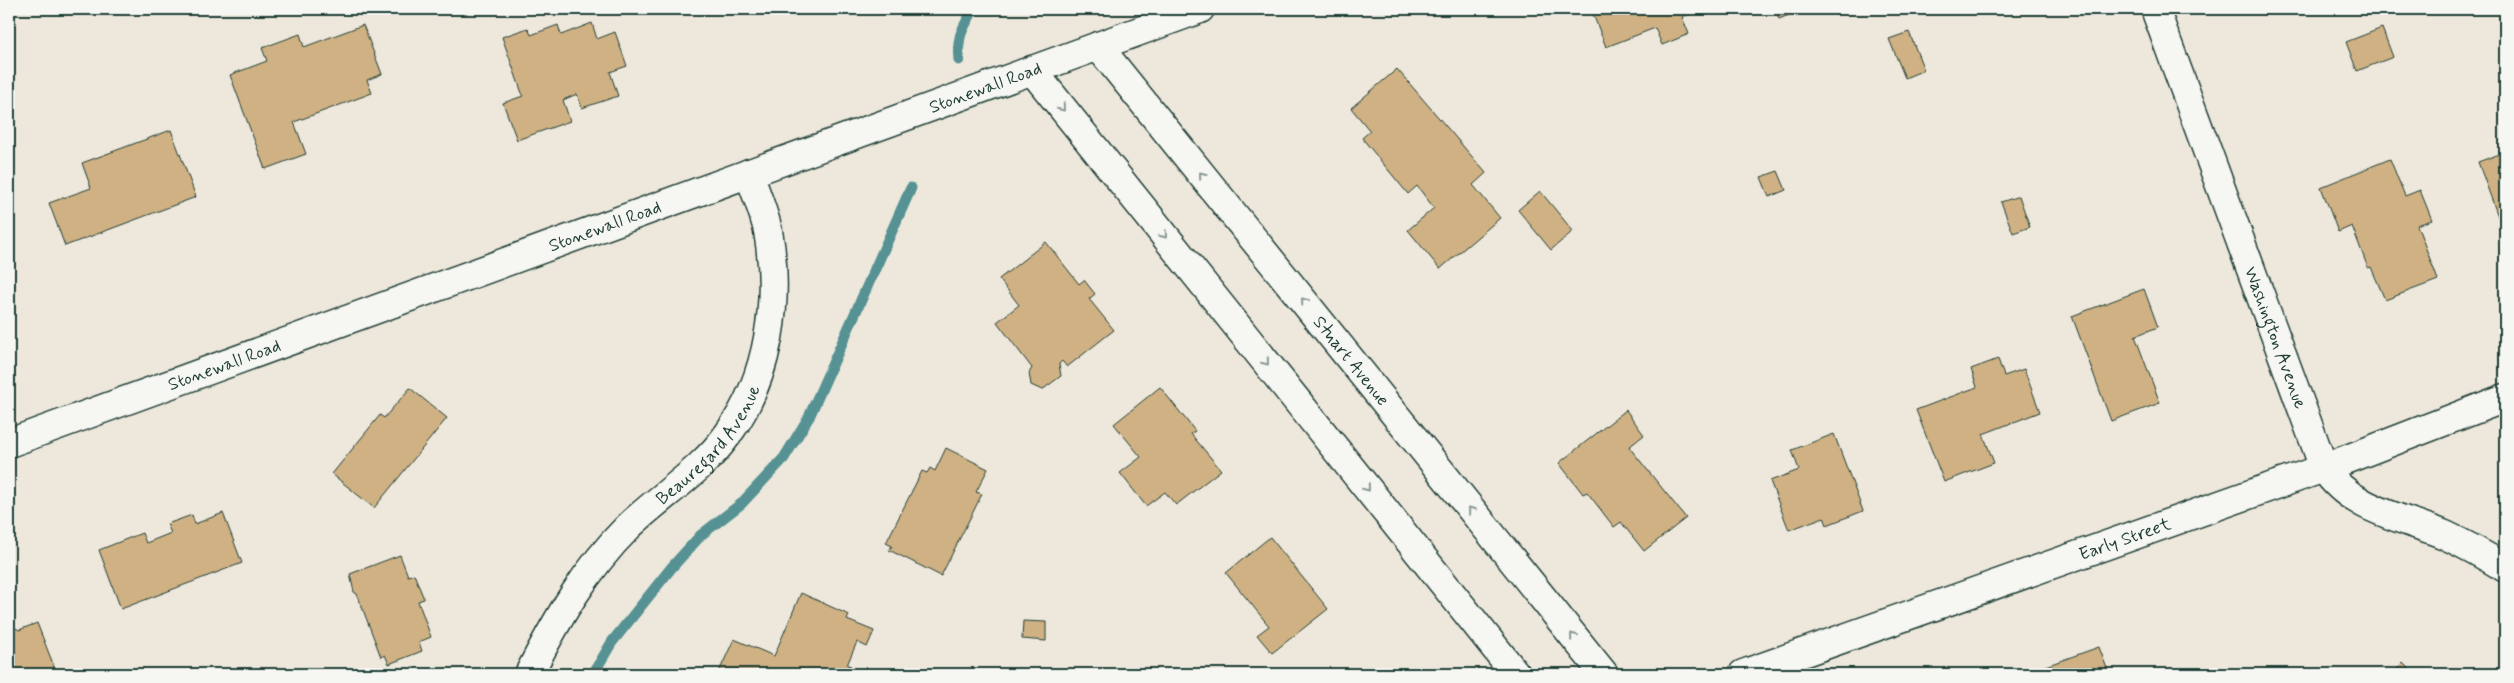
<svg xmlns="http://www.w3.org/2000/svg" width="2514" height="683" font-family="Mynerve,sans-serif">
<rect width="100%" height="100%" fill="#eee8dc"/>
<filter id="ink" filterUnits="userSpaceOnUse"><feTurbulence type="fractalNoise" baseFrequency=".02" numOctaves="2"/><feDisplacementMap in="SourceGraphic" scale="10" xChannelSelector="R" yChannelSelector="G"/><feConvolveMatrix kernelMatrix="1 2 1 2 8 2 1 2 1" color-interpolation-filters="sRGB"/></filter>
<g filter="url(#ink)">
<g fill="none" stroke-linecap="round" stroke-linejoin="round">
<!-- stream -->
<path stroke="#569293" stroke-width="11" d="M959 60C957 36 962 29 974 9
M593 674 612 642 672 567 701 535 741 504 784 458 809 417 911 188"/>
</g>
<!-- building -->
<path fill="#cfb183" stroke="#1f3d34" d="M1591 9H1688L1690 14 1682 17 1689 34 1662 45 1655 28 1606 47Z
M1775 9H1804L1779 19Z
M592 23 597 39 615 32 627 66 610 72 618 96 582 108 577 94 563 100 570 121 517 140 503 103 523 96 502 37 528 28 531 35 558 25 561 35Z
M363 25 382 74 367 80 372 93 294 122 306 154 265 169 230 75 267 61 262 48 300 34 304 47Z
M2382 28 2393 57 2357 71 2346 42Z
M1909 32 1924 70 1905 78 1889 39Z
M1397 69 1486 173 1473 185 1500 218 1440 269 1408 230 1434 208 1417 186 1408 194 1362 138 1370 131 1351 108Z
M171 130 196 197 65 246 49 203 91 188 82 163Z
M2505 152V229L2503 230 2478 162Z
M2390 159 2405 196 2420 190 2432 220 2417 225 2438 280 2385 300 2371 267 2368 268 2352 226 2338 232 2321 187Z
M1778 171 1786 190 1769 197 1761 177Z
M1540 191 1573 231 1551 250 1518 210Z
M2019 196 2030 227 2013 233 2001 202Z
M1046 242 1079 284 1084 280 1095 294 1089 299 1114 330 1067 367 1062 361 1059 364 1061 376 1042 390 1031 385 1029 373 1032 368 997 322 1019 305 999 279Z
M2144 289 2158 327 2135 336 2160 403 2111 421 2072 316Z
M1998 359 2004 376 2024 369 2040 412 1983 434 1994 463 1944 482 1916 410 1977 387 1971 369Z
M1160 387 1195 431 1191 434 1221 470 1176 505 1165 492 1146 506 1120 473 1141 457 1114 424Z
M410 388 447 418 374 508 332 474 380 415 384 418Z
M1626 410 1644 435 1629 447 1686 518 1644 551 1621 522 1614 527 1587 492 1583 494 1559 463Z
M1834 434 1863 511 1827 525 1824 517 1789 530 1770 481 1799 470 1792 450Z
M946 448 988 469 976 492 982 494 941 576 889 550 892 546 886 543 922 471 927 473 930 468 935 471Z
M223 513 242 563 121 609 99 550 142 533 146 543 171 533 167 524 192 515 195 524Z
M1270 537 1328 609 1272 653 1257 635 1269 626 1226 573Z
M400 555 408 576 414 574 424 599 418 601 431 637 419 642 422 651 389 664 385 655 381 657 357 594 354 592 350 574Z
M801 593 849 615 847 620 874 631 867 647 857 642 847 665 851 666 847 674H718L734 639 774 656Z
M1023 621 1046 622V641L1022 639Z
M37 623 57 674H9V624L19 630Z
M2099 647 2109 674H2023Z
M2403 663 2414 674H2392Z"/>
<g fill="none" stroke-linecap="round" stroke-linejoin="round">
<defs>
<g id="minor">
<path id="s1" d="M2155 9 2324 468C2351 510 2402 517 2445 535 2466 545 2486 556 2505 568"/>
<path id="s2" d="M1098 46 1604 674"/>
<path d="M1032 70 1516 674"/>
<path id="s3" d="M529 674C556 621 585 570 628 527 660 496 702 471 728 434 770 377 780 299 768 231 764 212 755 192 749 173"/>
<path id="s4" d="M1743 674 2324 468 2505 398"/>
</g>
<g id="tertiary">
<path id="s5" d="M9 443 1200 9"/>
</g>
</defs>
<!-- minor casing -->
<use href="#minor" stroke="#1f3d34" stroke-width="31"/>
<!-- tertiary casing -->
<use href="#tertiary" stroke="#1f3d34" stroke-width="31"/>
<!-- minor -->
<use href="#minor" stroke="#f6f6f2" stroke-width="28"/>
<!-- tertiary -->
<use href="#tertiary" stroke="#f6f6f2" stroke-width="28"/>
</g>
<!-- one-way arrows -->
<defs><path id="oneway-chevron" d="M-2-3.5L2.5 0L-2 3.5" fill="none" stroke-width="1.6" stroke-linecap="round" stroke-linejoin="round" transform="scale(1.25)"/></defs>
<g stroke="#8a9a93">
<use href="#oneway-chevron" transform="translate(1062 108) rotate(51)"/>
<use href="#oneway-chevron" transform="translate(1202 175) rotate(-129)"/>
<use href="#oneway-chevron" transform="translate(1164 235) rotate(51)"/>
<use href="#oneway-chevron" transform="translate(1304 301) rotate(-129)"/>
<use href="#oneway-chevron" transform="translate(1266 362) rotate(51)"/>
<use href="#oneway-chevron" transform="translate(1367 488) rotate(51)"/>
<use href="#oneway-chevron" transform="translate(1471 510) rotate(-129)"/>
<use href="#oneway-chevron" transform="translate(1573 636) rotate(-129)"/>
</g>
</g>
<g text-anchor="middle" stroke-width="4" stroke-linejoin="round" paint-order="stroke">
<!-- street labels -->
<g font-size="18" fill="#1f3d34" stroke="#f6f6f2">
<text dy="6" stroke="none"><textPath href="#s5" startOffset="1039">Stonewall Road</textPath></text>
<text dy="6" stroke="none"><textPath href="#s5" startOffset="634">Stonewall Road</textPath></text>
<text dy="6" stroke="none"><textPath href="#s1" startOffset="350">Washington Avenue</textPath></text>
<text dy="6" stroke="none"><textPath href="#s2" startOffset="404">Stuart Avenue</textPath></text>
<text dy="6" stroke="none"><textPath href="#s5" startOffset="229">Stonewall Road</textPath></text>
<text dy="6" stroke="none"><textPath href="#s3" startOffset="294">Beauregard Avenue</textPath></text>
<text dy="6" stroke="none"><textPath href="#s4" startOffset="405">Early Street</textPath></text>
</g>
</g>
<!-- margin -->
<rect width="2514" height="683" fill="none" stroke="#f6f6f2" stroke-width="30"/>
<rect x="15" y="15" width="2484" height="653" fill="none" stroke="#1f3d34" stroke-width="2" filter="url(#ink)"/>
</svg>
